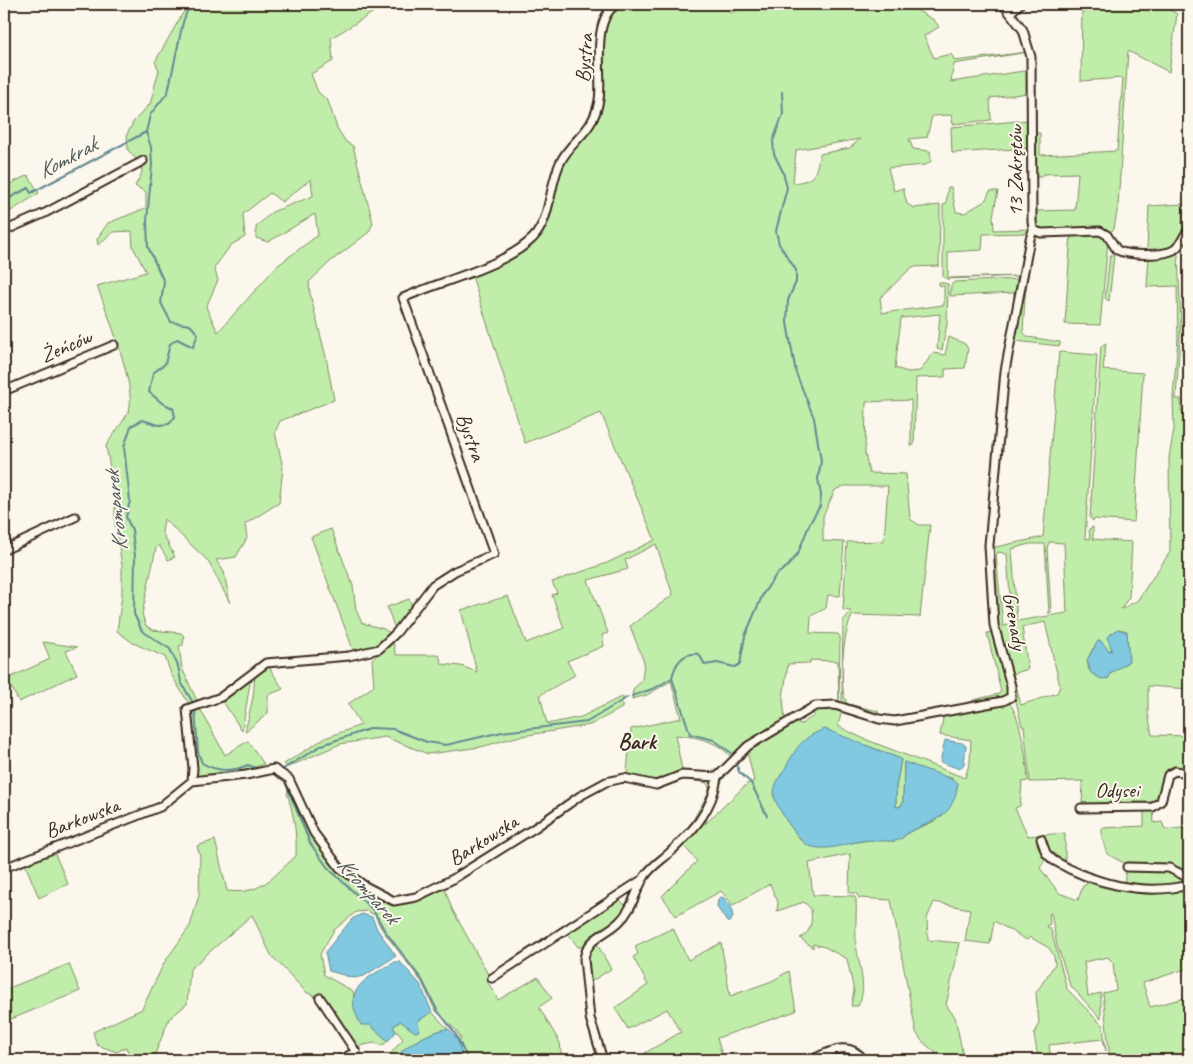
<svg xmlns="http://www.w3.org/2000/svg" width="1193" height="1064" font-family="Caveat,sans-serif">
<rect width="100%" height="100%" fill="#fbf7ec"/>
<filter id="ink" filterUnits="userSpaceOnUse"><feTurbulence type="fractalNoise" baseFrequency=".02" numOctaves="2"/><feDisplacementMap in="SourceGraphic" scale="10" xChannelSelector="R" yChannelSelector="G"/><feConvolveMatrix kernelMatrix="1 2 1 2 8 2 1 2 1" color-interpolation-filters="sRGB"/></filter>
<g filter="url(#ink)">
<!-- green -->
<path fill="#c1edaa" stroke="#7e8c64" fill-rule="evenodd" d="M188 4H387L331 38 333 61 311 74 318 92 328 101 337 128 346 142 353 146 373 223 369 232 330 262 309 282 310 294 326 357 334 400 280 421 275 432 283 468 279 503 245 524 247 538 236 557 216 560 224 572 230 603 208 561 164 519 162 532 175 557 168 560 159 545 156 548 142 614 146 626 153 630 181 633 184 636 183 645 179 646 182 668 197 701 189 704 171 674 165 657 133 643 117 631 122 595V565L115 524V495L106 446C113 434 124 422 129 410 137 388 106 309 97 286L146 272 133 247 132 231 113 232 98 245 97 239 108 223 146 208V192L135 186 142 173 141 165 128 150 127 134 134 121 150 104 159 70 155 62ZM311 179 313 196 272 212 256 227V238L268 242 315 214 318 235 277 266 218 332 206 307 218 280 214 268 231 245 245 237 243 214 270 193 282 202Z
M620 4H723L731 13 750 4H901L908 10 913 8 934 20 939 27 924 36 934 58 951 54 955 61 1028 52 954 64 951 82 1030 70 1029 116H1026L1029 112 1028 93 990 98 991 120 953 124 951 115 932 116 927 137 909 139 913 149 930 151 931 161 926 165 888 168 894 191 903 188 907 204 914 208 940 205 939 266 912 267 880 298 882 313 944 305V286L939 285V282L948 284 947 324 942 350 937 349 940 314 901 318 895 368 908 372 920 371 933 353 945 355 949 337 965 344 968 349 965 368 945 369V377L916 378 914 445 911 446V400L866 402 865 453 869 473 906 474 910 519 919 525H930L920 617 853 615C843 628 837 694 848 704L878 711 877 716 844 705 842 699 843 621 851 611 843 610 847 542 884 541 888 486H844L835 490 823 516V541L844 542 840 596 828 595 826 608 811 616 810 633 838 634 840 637 839 701 838 661 810 660V663L788 664 783 698 785 720 805 707V708L718 773 709 772 717 770 731 757C716 740 697 737 675 735L682 770 655 783 628 775 627 773 631 729 681 718 671 681 647 695 632 699 633 689 642 681 644 662 630 626 673 595 656 544 625 560 628 569 588 580 608 633 602 635 604 646 567 661 575 675 540 695 547 724 581 717 623 696 622 708 590 725 516 737 481 747 428 754 385 737 340 744 288 767 284 764 325 738 361 725 348 704 374 686 372 659 393 642 396 655H439L442 664 461 666 477 672 461 610 508 596 526 643 564 628 552 595 557 593 552 582 607 563 655 540 601 413 525 443 472 276C498 262 536 251 546 222 552 204 554 184 562 167 571 145 595 135 600 111 607 83 592 21 620 4ZM860 139 850 148 820 154C815 175 816 180 793 183L796 150Z
M1082 4H1160L1177 14 1169 72 1128 51 1118 206 1114 229 1110 232 1045 231 1037 229 1033 222V211L1075 210 1078 173 1043 174 1041 177H1035V133H1040V155L1117 151 1123 78 1081 81Z
M1029 120 1030 148 952 153 951 127Z
M28 175 39 193 5 215 9 226 4 229V187Z
M948 187H951L956 212 965 213 985 201 990 191H998L993 216 994 230 1028 229V233L983 234 982 250 948 252V278L1020 276 947 279 943 277V205L946 204Z
M1183 204 1182 224H1189C1189 230 1185 233 1181 238 1170 252 1157 251 1140 252L1139 251 1147 250 1149 206Z
M1071 233C1084 233 1100 229 1108 241L1100 325 1065 324Z
M1036 235 1039 236 1033 239 1025 297 1023 332 1028 337 1060 342V346L1015 341 1008 377 991 548 1043 537 1059 352 1097 355 1085 538 1090 539 1089 529 1093 527V539L1132 542 1129 597 1121 609 1137 601 1170 552 1169 457 1174 429 1173 397 1178 338 1177 286 1147 287 1149 255 1176 252 1178 255 1181 323 1176 399H1181V411L1189 410V689L1148 686V713L1152 735 1189 736V769L1175 770 1157 804 1082 807 1083 781 1030 782 1024 726H1022L998 627 991 549 1006 387 1032 237ZM1049 542 1064 543 1067 613 1017 621 1012 549 1029 544H1045L1049 614 1051 612 1047 548ZM998 552 1007 554 1012 624 1003 626 996 555ZM1045 622 1060 686 1057 693 1021 705 1013 674 1028 669 1022 627ZM1118 629 1127 631V634L1128 662 1110 674 1107 679 1096 676 1089 670C1085 659 1092 647 1101 641L1107 650H1112L1108 636Z
M1110 255H1114L1109 301 1105 298Z
M1018 279 1019 280 1018 297 1014 298V293L950 296 951 285 954 282Z
M1184 311H1189V369H1186V359L1183 357Z
M1106 343 1103 370 1143 373 1134 522 1094 519 1093 521 1090 518 1101 346Z
M331 529 353 586 356 610 362 623 384 629 391 634 371 649 354 652 311 537Z
M409 599 413 607 395 629 387 607Z
M994 632 1009 693 1006 698 972 704 973 700 999 694 1001 691 987 633Z
M43 642 77 647 66 651 77 674 19 702 7 679 50 659Z
M269 667 283 689 268 695V713L245 732 253 697 255 675 264 668Z
M251 677 242 731 222 700Z
M1009 703C1021 715 1027 763 1028 781L1022 782 1020 806 1015 808 1028 836 1039 835 1042 848 1047 857 1040 868 1059 893 1078 900 1083 886 1093 880 1108 885 1189 886V983L1185 969 1143 983 1150 1007 1189 997V1057L1184 1060H1110L1103 993 1116 990 1113 963 1108 957 1084 962 1088 996 1101 993V1019L1070 985 1057 945 1051 913 1049 914 1050 924 1046 926 1051 930 1067 989 1103 1026 1106 1051 1103 1039 1049 1045 1051 1060H1025L1038 1058 1034 1034 1039 1023 1036 993 1055 964 1054 956 1049 948 1030 937 1027 940 994 921 990 944 965 941 970 909 934 902 927 918 928 940 960 943 946 1005 955 1017 964 1060H922L937 1054 922 1041 916 1032 891 900 859 898 856 893H849L850 854 809 863 813 895 854 896 856 899C857 913 855 927 856 941 857 963 869 986 858 1006H851L854 991 847 959 825 947 813 944V948L800 938C812 932 812 921 811 909L804 902 777 911 778 902 770 884 733 905 721 891 676 916 662 896 697 861 683 845 711 808 705 824 747 784 754 781 747 751 727 770 712 803 719 780 738 756 793 722 802 724C806 719 811 719 815 715L811 711 823 706 842 710 838 726 862 738 965 778 970 761 971 740 940 735 944 713ZM871 747 901 759 896 787V807L901 806 903 802 904 762 934 775 952 778 935 821 909 832 902 838 895 841 874 839 857 842 800 840 774 797 776 784Z
M199 707 225 755 248 741 264 764 238 773 200 778 195 773 190 711Z
M680 778 712 779C718 793 699 817 692 829L689 827 710 790 707 783Z
M291 787 336 868 372 897 391 905 426 897 444 887 452 909 489 976 486 979 498 1000 538 977 552 998 539 1007 560 1043 562 1060H462L458 1041 461 1039 457 1031 435 1010 422 982 381 928 375 915 367 911 356 912 334 930 320 954 324 975 354 992 353 1001 370 1025 388 1041 383 1045 373 1043 355 1047 324 1000 306 992 271 955 252 915 190 969 187 1004 169 1019 155 1054 157 1060H131L126 1047 117 1052 97 1045 93 1032 142 1009 164 963 190 926 199 895 200 856 197 846 215 840 227 891C262 895 272 877 296 856 297 834 294 815 287 793Z
M1144 808H1153L1154 823 1162 822 1165 830 1189 827V877L1173 868 1126 864 1107 854 1102 838V828L1144 826Z
M1065 833V864C1052 856 1045 850 1042 835Z
M54 852 68 884 39 898 25 864Z
M1126 868H1160L1189 880V884L1170 887 1124 885Z
M616 896 627 907 620 919 585 947H578L566 931Z
M673 928 688 960 721 943 730 996 772 981 789 971 796 1011 717 1038 722 1055 712 1060H648L645 1053 681 1032 667 1009 628 1029 615 1008 648 985 633 957 638 954 635 946Z
M596 942 611 969 589 983 588 952Z
M69 964 80 991 4 1022V990Z
M432 1012 448 1029C434 1030 399 1047 396 1060L387 1058 403 1039 393 1027 401 1021 415 1032 419 1027 418 1021Z"/>
<!-- water -->
<path fill="#80c9e1" stroke="#648993" d="M1118 629 1127 632 1129 661 1110 674 1109 678 1101 679 1091 673 1087 660 1098 641H1101L1109 651 1112 650 1107 637Z
M825 729 901 759 896 787V807L901 806 903 802 904 762C916 767 952 777 958 783 953 818 937 818 911 831 905 834 902 840 895 841 884 842 873 839 861 841 844 844 827 852 809 846 799 842 774 805 774 794 774 785 779 778 784 770 796 749 801 737 825 729Z
M945 740 962 743 966 746 964 764 960 769 940 762Z
M721 897 724 898 731 906 733 917 730 922H727L717 907 718 899Z
M362 914 372 917 377 929 396 956 364 976 354 978 329 971 325 952 352 919Z
M395 962H400L420 984 432 1012 418 1021 419 1031 415 1032 400 1021 393 1027 396 1032 388 1041 370 1025H361C340 988 367 978 395 962Z
M448 1029C458 1036 461 1048 462 1060H396C399 1047 434 1030 448 1029Z"/>
<g fill="none" stroke-linecap="round" stroke-linejoin="round">
<!-- stream -->
<path stroke="#648993" stroke-width="2" d="M190 4 183 22 168 92 150 115 146 132 151 147 152 165 147 221 148 247 164 282 161 303 171 322 190 325 198 334 193 347 177 339 170 344 165 364 153 373 149 392 162 403 173 408 175 417 169 424 159 425 142 420 131 426 124 447 130 501 126 517 132 530 135 556 134 614 142 631 170 649 178 666 181 682 192 701
M4 201 28 188 31 193 146 132
M672 678 690 734 714 740 734 755
M632 696 655 688 672 678C675 664 682 652 699 654L705 665 717 663 735 667 740 664 745 636 763 594 776 575 788 566 798 553 810 523 820 506 821 495 818 479 821 461 814 418 796 373 787 323 788 300 796 282V270L779 244 776 231 787 188 783 172 774 154 773 141 783 114 782 92
M195 709 198 752 202 763C217 772 232 772 248 765L258 769
M736 761 739 772 751 783 767 816
M280 771 322 745 372 728 393 729 427 742 446 745 502 732 587 722 628 697
M284 779 310 843 328 868 373 910 385 931 422 980 437 1010 455 1033 468 1060"/>
<defs>
<path id="minor" d="M1003 4 1023 30 1031 57 1032 221 1033 230 1041 233 1100 231 1107 235 1117 250C1128 256 1166 256 1175 249 1182 244 1183 235 1189 230
M1011 12 1020 4
M4 231 45 213 143 161
M4 391 114 345
M4 550 75 517
M717 777 748 746 815 706 835 705 879 719 895 721 1003 701 1011 697V686L994 625 989 545 1005 371 1030 239 1033 230
M192 781 193 768 187 709 221 697 266 663 349 656 379 649 396 633 433 585 455 571 494 554 403 298C442 280 502 268 533 238 551 219 549 186 560 163 572 138 593 134 599 100 603 74 590 20 617 4
M1081 808 1153 807 1161 801 1168 775 1175 771 1189 773
M1041 839 1046 853 1053 860C1093 884 1143 896 1189 885
M1127 867 1169 868 1189 878
M4 868 160 807 192 781 246 775 274 769 289 779 314 833 340 868 365 886 394 901 416 897 453 879 536 827 580 796 606 782 624 778 656 785 682 775 717 777C713 811 691 833 667 855 660 861 650 868 645 876 635 891 633 909 619 922 605 935 587 938 584 959L590 1018 603 1060
M492 978 643 879
M320 998 356 1052 340 1060
M811 1060C831 1051 849 1040 864 1060"/>
</defs>
<!-- minor casing -->
<use href="#minor" stroke="#3b2a1e" stroke-width="11"/>
<!-- minor -->
<use href="#minor" stroke="#fbf7ec" stroke-width="7"/>
</g>
</g>
<g text-anchor="middle" stroke-width="4" stroke-linejoin="round" paint-order="stroke">
<!-- street labels -->
<g font-size="21" fill="#3b2a1e" stroke="#fbf7ec">
<text transform="translate(584 58) rotate(-86)" y="7">Bystra</text>
<text transform="translate(1015 171) rotate(-90)" y="7">13 Zakrętów</text>
<text transform="translate(66 346) rotate(-23)" y="7">Żeńców</text>
<text transform="translate(471 437) rotate(70)" y="7">Bystra</text>
<text transform="translate(1015 621) rotate(80)" y="7">Grenady</text>
<text x="1117" y="797">Odysei</text>
<text transform="translate(82 818) rotate(-21)" y="7">Barkowska</text>
<text transform="translate(483 840) rotate(-32)" y="7">Barkowska</text>
</g>
<!-- water labels -->
<g font-size="22" font-style="italic" fill="#505a58" stroke="#fbf7ec">
<text transform="translate(67 157) rotate(-28)" y="8">Komkrak</text>
<text transform="translate(115 511) rotate(-96)" y="8">Kromparek</text>
<text transform="translate(369 890) rotate(48)" y="8">Kromparek</text>
</g>
<!-- neighbourhood labels -->
<g font-size="22" font-weight="bold" fill="#3b2a1e" stroke="#fbf7ec">
<text x="637" y="749">Bark</text>
</g>
</g>
<!-- margin -->
<rect width="1193" height="1064" fill="none" stroke="#fbf7ec" stroke-width="20"/>
<rect x="10" y="10" width="1173" height="1044" fill="none" stroke="#3b2a1e" stroke-width="2" filter="url(#ink)"/>
</svg>
